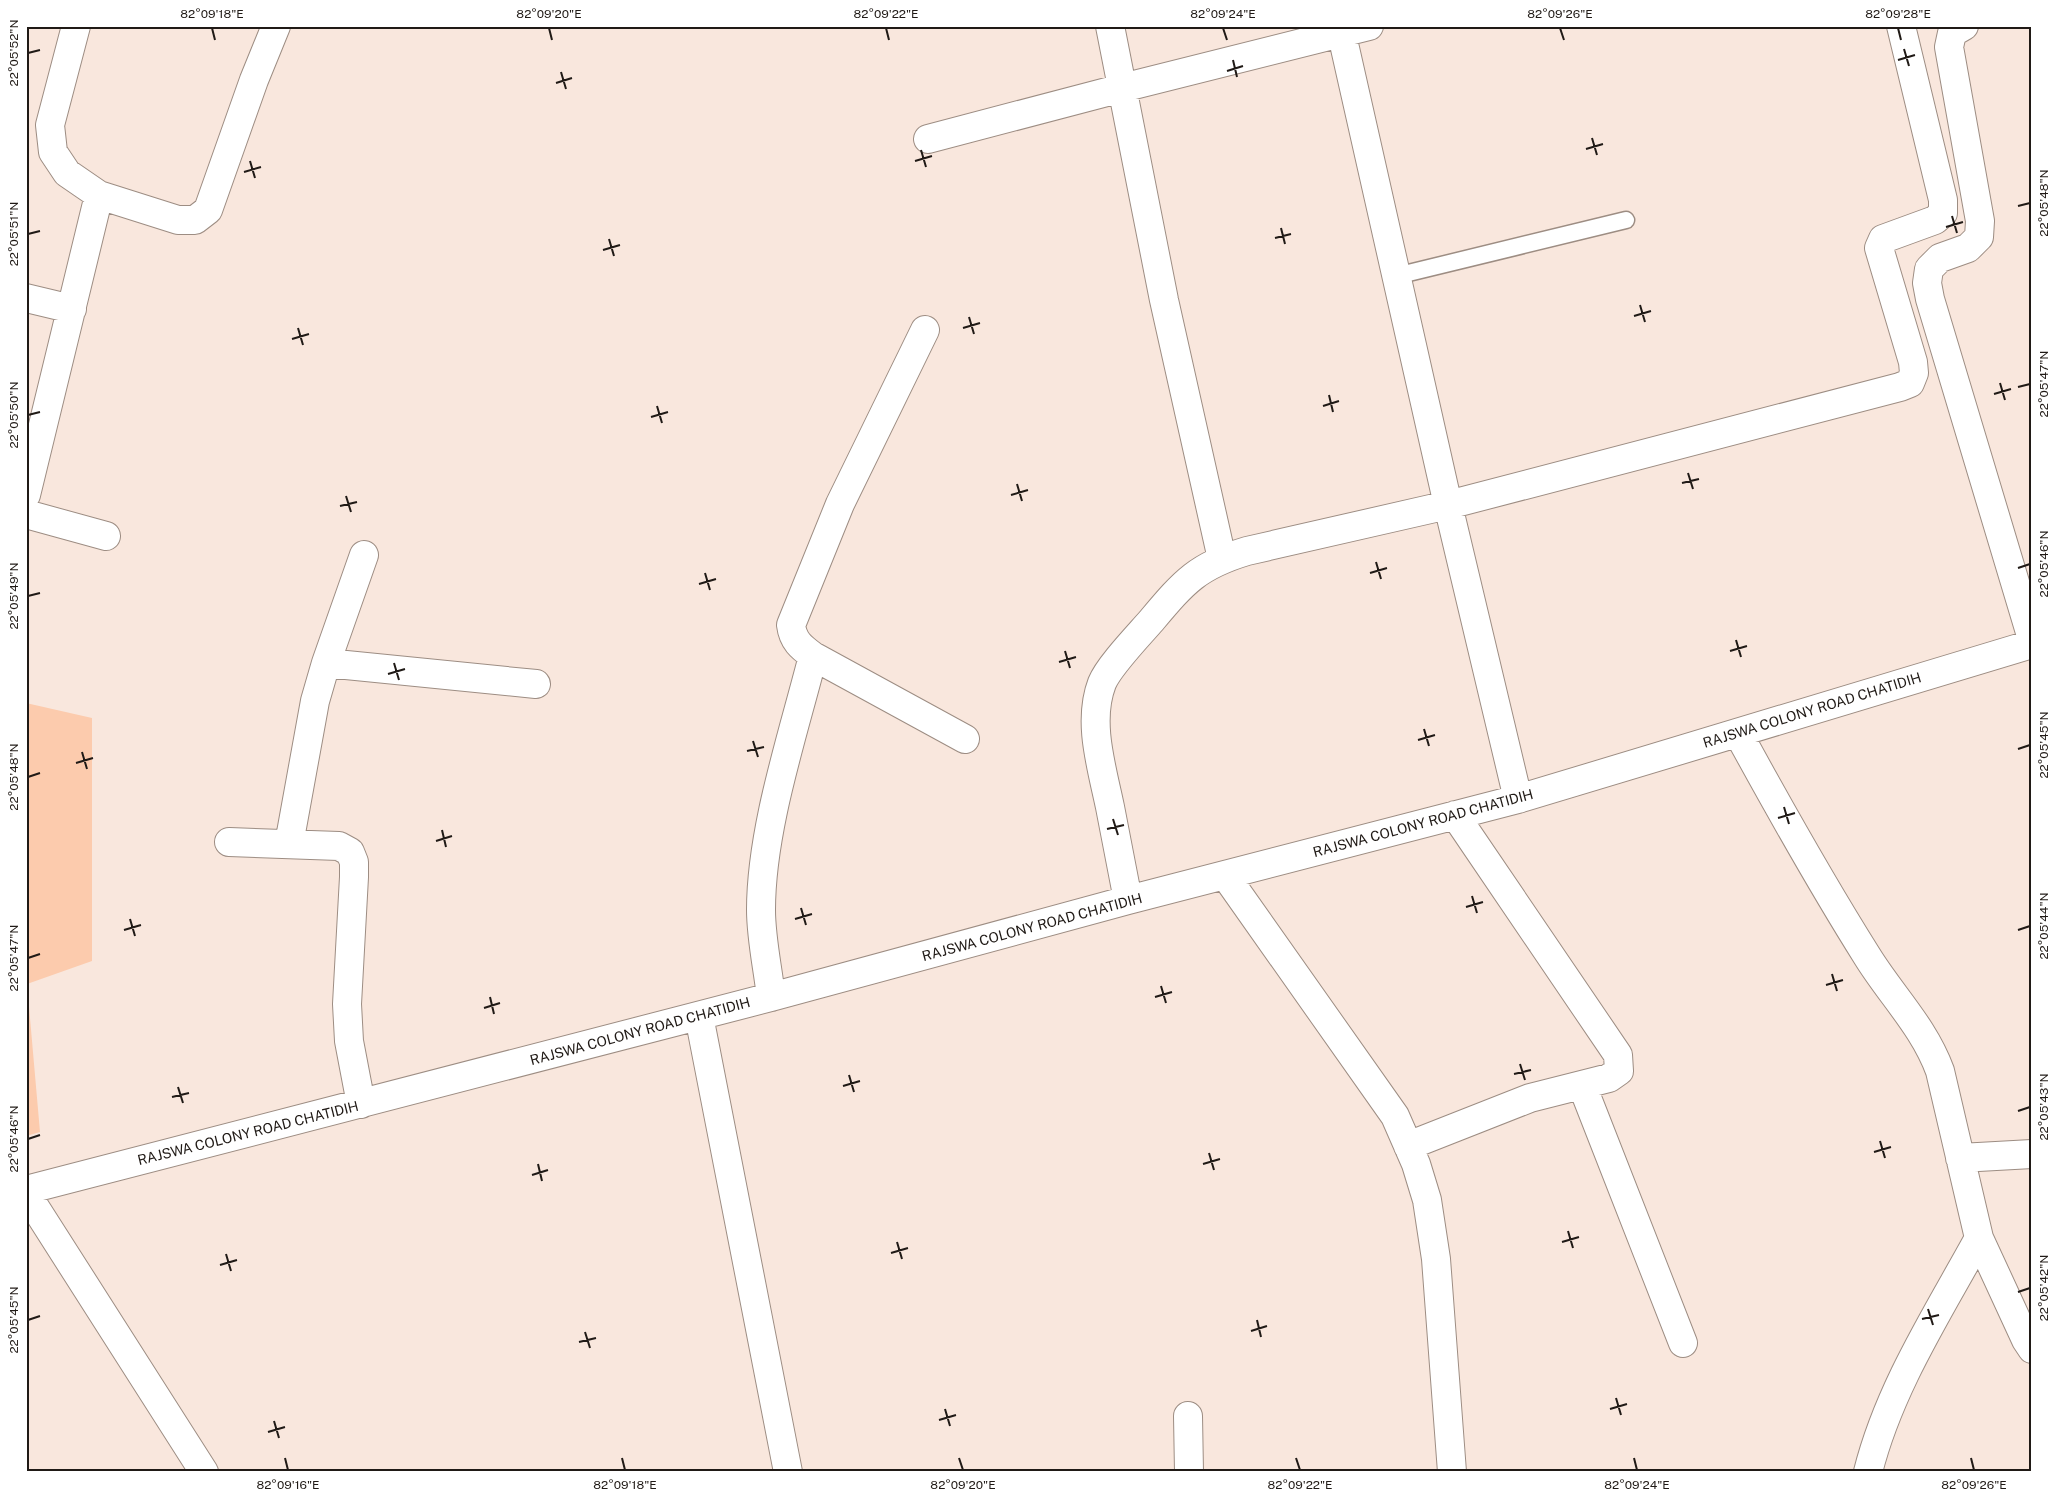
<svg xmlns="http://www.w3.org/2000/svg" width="2058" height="1498" font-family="'Public Sans',sans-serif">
<rect width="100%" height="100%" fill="#f9e7dd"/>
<!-- green -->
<path fill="#fccbad" d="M26 703 92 718V961L27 984 40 1132 26 1136Z"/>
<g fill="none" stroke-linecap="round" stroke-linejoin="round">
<defs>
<path id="lane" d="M1396 276 1626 220"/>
<path id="street" d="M76 26 50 125 53 152 67 173 99 195 178 220H195L208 210 254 80 276 26
M1110 26 1164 300 1222 559
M1340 26 1448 505 1518 799
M1964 26 1952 33 1949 47 1980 221 1979 237 1968 248 1940 258 1929 269 1927 283 1930 299 2032 639
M928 139 1122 88 1369 26
M26 298 72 309
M925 330 840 504 791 625C793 641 801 647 813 656L965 739
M26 495 99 195
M26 514 106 536
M326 663 536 684
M1738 733C1779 808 1821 883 1867 956 1891 995 1924 1027 1940 1071L1979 1238 2026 1340 2032 1349
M229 842 339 846 350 852 354 862V877L347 1004 349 1041 361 1104
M289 844 315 701 326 663 364 555
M1225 875 1395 1116 1416 1164 1427 1200 1436 1259 1452 1472
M1128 900C1122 869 1116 838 1110 807 1102 768 1087 722 1102 683 1109 666 1138 636 1151 621 1184 582 1197 566 1247 551L1448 505 1900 387 1910 383 1914 373 1913 362 1879 248 1883 239 1935 220 1943 213V200L1901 26
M771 997C768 969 761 939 761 910 761 829 793 735 813 656
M699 1016 788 1472
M1582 1085 1683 1343
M1408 1146 1530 1098 1609 1078 1619 1071 1618 1055 1455 815
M1960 1158 2032 1154
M26 1190 771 997 1128 900 1518 799 2032 644
M26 1193 204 1472
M1188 1416 1189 1472
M1868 1472C1889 1388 1938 1313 1979 1238"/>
</defs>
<!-- lane casing -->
<use href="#lane" stroke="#9d8d83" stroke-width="19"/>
<!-- street casing -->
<use href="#street" stroke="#9d8d83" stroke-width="30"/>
<!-- lane -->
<use href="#lane" stroke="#fff" stroke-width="16"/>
<!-- street -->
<use href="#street" stroke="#fff" stroke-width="28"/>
</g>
<!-- ticks -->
<path fill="none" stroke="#201a16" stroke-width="2" d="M212 28 215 40M549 28 552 40M886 28 889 40M1223 28 1227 40M1560 28 1564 40M1898 28 1901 40M1904 49 1909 66M28 53 40 50M1233 60 1237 77M1898 60 1915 55M1227 71 1243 66M561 72 566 89M556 83 572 78M1592 138 1597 155M1586 149 1603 144M921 150 926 167M250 161 255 178M915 161 932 156M244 172 261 167M2018 206 2030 203M1952 216 1957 233M1946 227 1963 222M1281 228 1285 244M28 234 40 231M1275 238 1291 234M609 239 614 256M603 250 620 245M1640 305 1645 322M1634 316 1651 311M969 317 974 334M298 328 303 345M963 328 980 323M292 339 309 334M2000 383 2005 400M2018 387 2030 384M1994 394 2011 389M1329 395 1333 412M657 406 662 423M1323 406 1339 401M28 415 40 412M651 417 668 412M1688 473 1693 489M1682 483 1699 479M1017 484 1022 501M1011 495 1028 490M346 496 351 512M340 506 357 502M1376 562 1381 579M2018 568 2030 564M705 573 710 590M1370 573 1387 568M699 584 716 579M28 596 40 593M1736 640 1741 657M1065 651 1070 668M1730 651 1747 646M1059 662 1076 657M394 663 399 680M388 674 405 669M1424 729 1429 746M1418 740 1435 735M753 741 758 757M2018 749 2030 745M747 751 764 747M82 752 87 769M76 763 93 758M28 777 40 773M1784 807 1789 824M1778 818 1795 813M1113 819 1118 835M1107 829 1124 825M442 830 446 847M436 841 452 836M1472 896 1477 913M1466 907 1483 902M801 908 806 925M130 919 135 936M795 919 812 914M124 930 141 925M2018 930 2030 926M28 958 40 954M1832 974 1837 991M1826 985 1843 980M1161 986 1166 1003M490 997 494 1014M1155 997 1172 992M484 1008 500 1003M1520 1064 1525 1080M1514 1074 1531 1070M849 1075 854 1092M843 1086 860 1081M178 1087 183 1103M172 1097 189 1093M2018 1111 2030 1107M28 1139 40 1135M1880 1141 1885 1158M1874 1152 1891 1147M1209 1153 1214 1170M538 1164 542 1181M1203 1164 1220 1159M532 1175 548 1170M1568 1231 1573 1248M897 1242 902 1259M1562 1242 1579 1237M891 1253 908 1248M226 1254 231 1271M220 1265 237 1260M2018 1292 2030 1288M1928 1309 1933 1325M1922 1319 1939 1315M28 1320 40 1316M1257 1320 1261 1337M1251 1331 1267 1326M585 1332 590 1348M579 1342 596 1338M1616 1398 1621 1415M945 1409 950 1426M1610 1409 1627 1404M939 1420 956 1415M274 1421 279 1438M268 1432 285 1427M285 1458 288 1470M622 1458 625 1470M959 1458 963 1470M1296 1458 1300 1470M1634 1458 1637 1470M1971 1458 1974 1470"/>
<g text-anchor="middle" stroke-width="4" stroke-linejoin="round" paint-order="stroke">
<!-- street labels -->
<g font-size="14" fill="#201a16" stroke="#fff">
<text transform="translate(1812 710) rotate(-17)" y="5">RAJSWA COLONY ROAD CHATIDIH</text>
<text transform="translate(1423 823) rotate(-15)" y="5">RAJSWA COLONY ROAD CHATIDIH</text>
<text transform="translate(1032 927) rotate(-15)" y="5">RAJSWA COLONY ROAD CHATIDIH</text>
<text transform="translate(640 1031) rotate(-15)" y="5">RAJSWA COLONY ROAD CHATIDIH</text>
<text transform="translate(248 1133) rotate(-14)" y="5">RAJSWA COLONY ROAD CHATIDIH</text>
</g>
</g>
<!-- border -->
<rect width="2058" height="1498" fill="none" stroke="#ffffff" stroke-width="55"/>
<rect x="28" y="28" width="2002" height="1442" fill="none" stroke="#201a16" stroke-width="2"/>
<g font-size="12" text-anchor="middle" fill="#201a16">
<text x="212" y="18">82°09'18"E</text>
<text x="549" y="18">82°09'20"E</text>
<text x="886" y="18">82°09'22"E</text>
<text x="1223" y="18">82°09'24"E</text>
<text x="1560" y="18">82°09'26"E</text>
<text x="1898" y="18">82°09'28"E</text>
<text transform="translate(14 53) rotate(-90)" y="4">22°05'52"N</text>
<text transform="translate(2044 203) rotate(-90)" y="4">22°05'48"N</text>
<text transform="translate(14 234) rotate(-90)" y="4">22°05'51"N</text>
<text transform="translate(2044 384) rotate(-90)" y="4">22°05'47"N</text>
<text transform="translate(14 415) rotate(-90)" y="4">22°05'50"N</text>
<text transform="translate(2044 564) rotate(-90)" y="4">22°05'46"N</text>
<text transform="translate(14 596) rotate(-90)" y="4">22°05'49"N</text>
<text transform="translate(2044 745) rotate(-90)" y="4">22°05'45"N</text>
<text transform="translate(14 777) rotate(-90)" y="4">22°05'48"N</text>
<text transform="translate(2044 926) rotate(-90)" y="4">22°05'44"N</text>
<text transform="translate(14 958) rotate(-90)" y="4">22°05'47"N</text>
<text transform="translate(2044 1107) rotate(-90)" y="4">22°05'43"N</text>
<text transform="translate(14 1139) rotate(-90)" y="4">22°05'46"N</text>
<text transform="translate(2044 1288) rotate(-90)" y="4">22°05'42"N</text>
<text transform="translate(14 1320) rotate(-90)" y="4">22°05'45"N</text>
<text x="288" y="1489">82°09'16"E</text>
<text x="625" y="1489">82°09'18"E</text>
<text x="963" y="1489">82°09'20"E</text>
<text x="1300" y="1489">82°09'22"E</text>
<text x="1637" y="1489">82°09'24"E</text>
<text x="1974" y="1489">82°09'26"E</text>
</g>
</svg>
